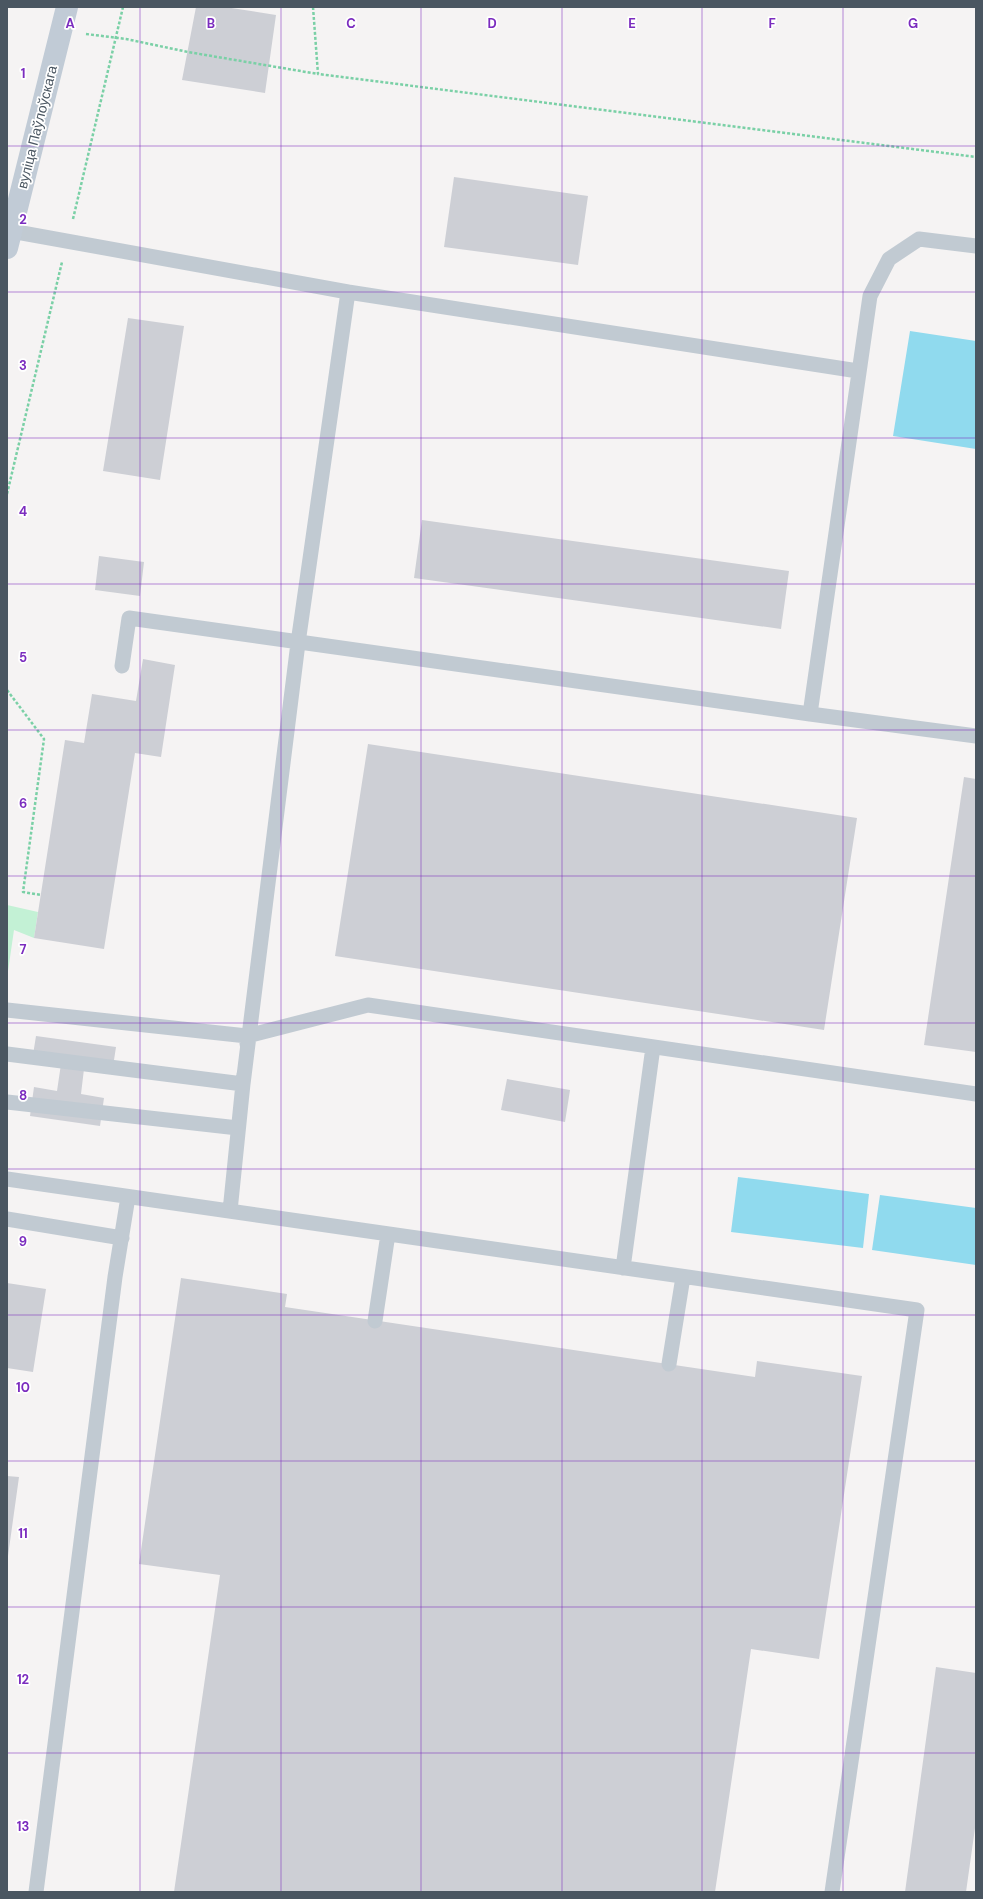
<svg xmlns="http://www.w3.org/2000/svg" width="983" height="1899" font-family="'DM Sans',sans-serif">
<rect width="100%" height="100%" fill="#f5f3f3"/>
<!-- green -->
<path fill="#c3f1d5" d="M7 905 38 912 34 938 14 930 7 978Z"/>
<!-- water -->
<path fill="#90daee" d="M910 331 976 341V449L893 436Z
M738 1177 869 1194 863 1248 731 1232Z
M880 1195 976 1208V1265L872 1250Z"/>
<!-- building -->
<path fill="#cdcfd5" d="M196 7H225L276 15 265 93 182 80Z
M454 177 588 196 578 265 444 247Z
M128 318 184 326 160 480 103 471Z
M422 520 789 571 781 629 414 578Z
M99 556 144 562 140 596 95 590Z
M143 659 175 665 161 757 135 753 104 949 34 938 65 740 84 743 92 694 136 701Z
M368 744 857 818 824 1030 335 956Z
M964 777 976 779V1052L924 1045Z
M36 1036 116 1047 112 1073 84 1069 81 1094 104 1098 100 1126 30 1116 34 1087 57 1091 61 1064 32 1061Z
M507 1079 570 1090 565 1122 501 1110Z
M181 1278 287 1294 285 1307 755 1377 757 1361 862 1376 819 1659 751 1649 715 1892H174L220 1575 139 1564Z
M7 1283 46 1289 33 1372 7 1368Z
M7 1476 19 1477 8 1556H7Z
M936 1667 976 1673V1821L966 1892H905Z"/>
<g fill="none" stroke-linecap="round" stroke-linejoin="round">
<!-- path -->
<path stroke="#7ad0a6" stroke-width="2.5" stroke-dasharray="3 2" stroke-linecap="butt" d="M313 7 318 74 976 157
M86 34 126 39 188 52 318 74
M73 219 123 7
M7 494 62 262
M7 690 44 739 23 892 41 895"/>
<!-- lane -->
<path stroke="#c1cad2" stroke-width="15" d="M11 231 348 292
M976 246 919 239 889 259 870 296 810 714 976 736
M122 666 129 618 810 714
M7 1010 247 1036
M247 1044V1036L368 1005 976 1094
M7 1054 243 1084 298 643 348 292 858 371
M7 1102 238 1128
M7 1179 917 1310 832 1892
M230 1211 244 1074
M7 1219 122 1238
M623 1268 653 1047
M375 1321 388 1234
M669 1364 683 1277
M36 1892 115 1277 128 1197"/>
<!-- secondary -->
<path stroke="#c1cbd6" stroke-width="22" d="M7 248 67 7"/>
</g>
<!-- grid -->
<path fill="none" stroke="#7b2cbf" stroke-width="1" stroke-opacity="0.55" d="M140 7V1892M281 7V1892M421 7V1892M562 7V1892M702 7V1892M843 7V1892M7 146H976M7 292H976M7 438H976M7 584H976M7 730H976M7 876H976M7 1023H976M7 1169H976M7 1315H976M7 1461H976M7 1607H976M7 1753H976"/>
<g text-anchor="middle" stroke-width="3.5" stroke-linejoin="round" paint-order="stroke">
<!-- street labels -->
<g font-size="14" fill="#4a5661" stroke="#fff">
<text transform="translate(37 127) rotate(-76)" y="5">вуліца Паўлоўскага</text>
</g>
</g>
<g font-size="13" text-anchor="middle" font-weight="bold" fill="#7b2cbf" stroke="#fff" stroke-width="3.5" stroke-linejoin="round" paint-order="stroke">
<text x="70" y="28">A</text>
<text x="211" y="28">B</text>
<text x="351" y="28">C</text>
<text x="492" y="28">D</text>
<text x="632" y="28">E</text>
<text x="772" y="28">F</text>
<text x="913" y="28">G</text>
<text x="23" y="78">1</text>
<text x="23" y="224">2</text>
<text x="23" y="370">3</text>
<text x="23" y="516">4</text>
<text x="23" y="662">5</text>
<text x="23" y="808">6</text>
<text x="23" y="954">7</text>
<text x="23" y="1100">8</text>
<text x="23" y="1246">9</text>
<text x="23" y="1392">10</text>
<text x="23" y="1538">11</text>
<text x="23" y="1684">12</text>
<text x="23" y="1831">13</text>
</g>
<!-- border -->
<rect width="983" height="1899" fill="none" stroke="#4a5661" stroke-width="16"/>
</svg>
